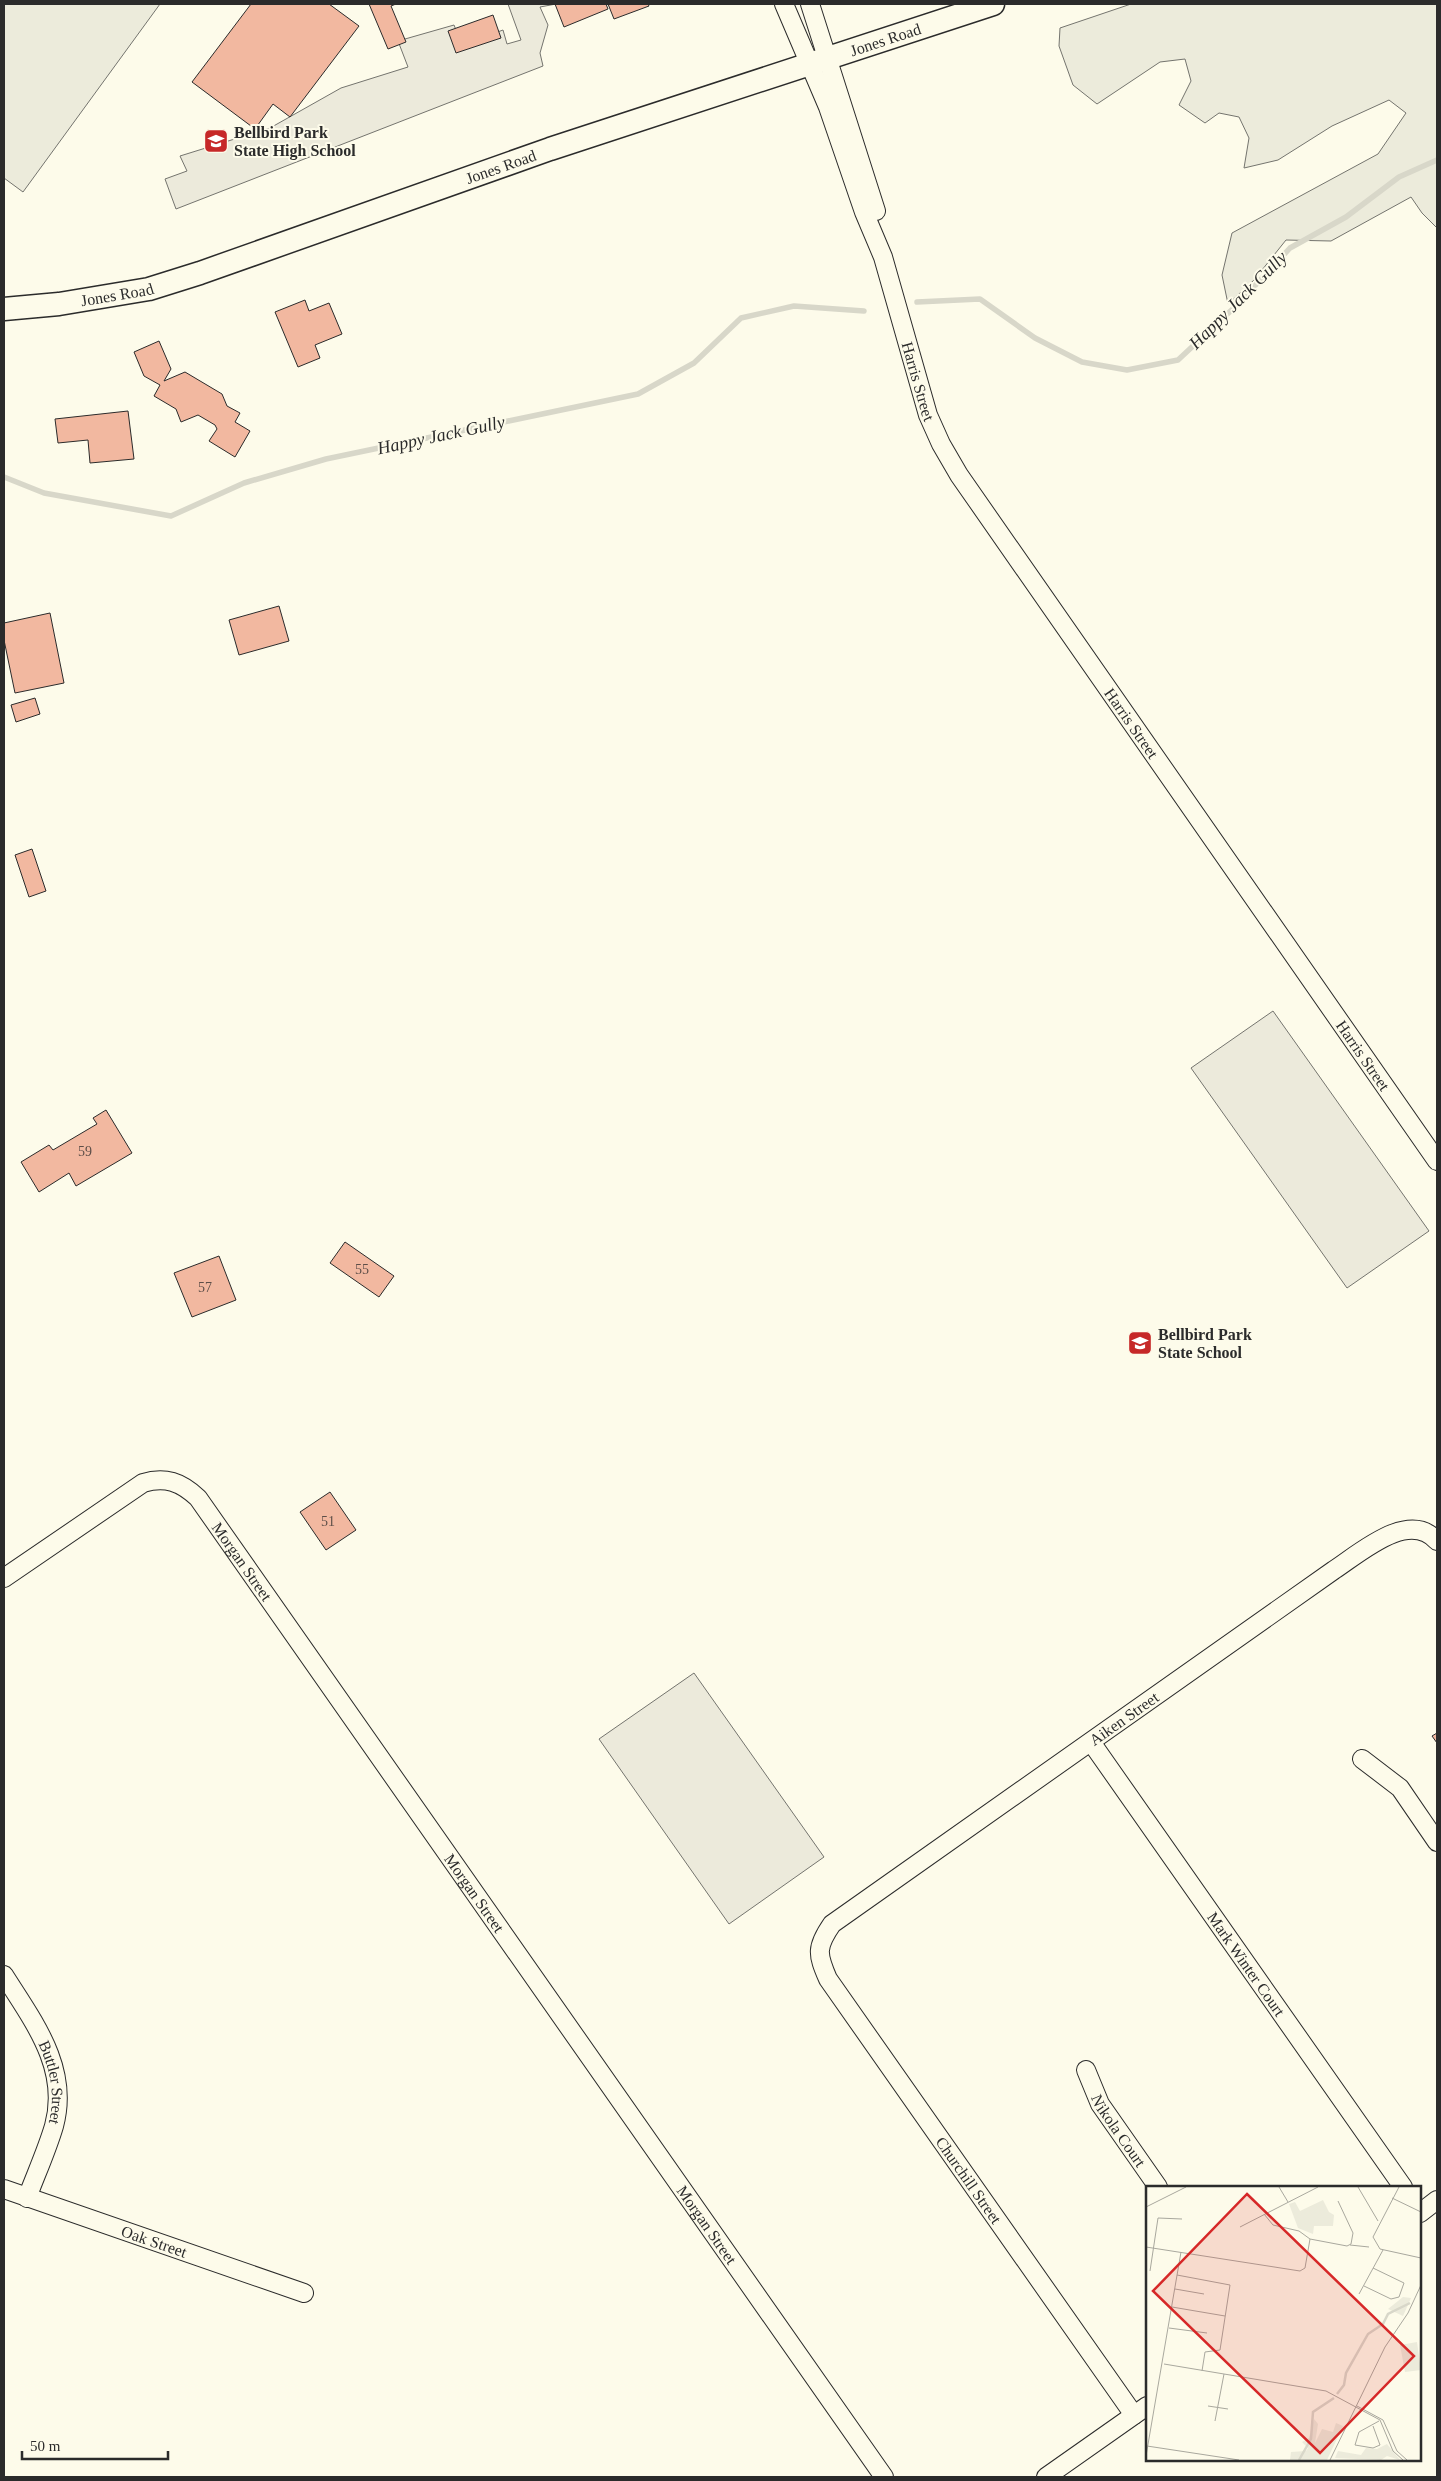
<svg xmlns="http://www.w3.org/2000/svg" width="1441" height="2481" font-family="Georgia,serif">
<rect width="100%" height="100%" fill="#fdfbea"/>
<!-- green -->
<path fill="#ecebdb" stroke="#74746e" d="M4 4H160L23 192 4 178Z
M1131 4H1437V228L1422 213 1411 197 1331 241 1286 240 1254 280 1228 304 1222 275 1232 233 1378 154 1406 113 1389 100 1332 126 1278 160 1244 168 1249 138 1239 117 1219 113 1205 123 1179 105 1191 81 1185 59 1160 62 1097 104 1073 85 1059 46 1060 28Z"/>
<!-- parking -->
<path fill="#eceadb" stroke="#74746e" d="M508 4H556L540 7 548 25 540 53 543 66 176 209 165 179 187 171 180 156 270 128 341 88 408 67 398 41 454 25 462 45 503 30 507 44 521 40Z
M1273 1011 1429 1231 1347 1288 1191 1068Z
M694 1673 824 1857 729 1924 599 1739Z"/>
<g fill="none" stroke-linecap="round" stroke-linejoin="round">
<!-- stream -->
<path stroke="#d8d7c9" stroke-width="5.5" d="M917 302 980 299 1035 338 1082 362 1127 370 1178 360 1237 305 1290 248 1346 217 1399 177 1437 160
M4 477 44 493 171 516 244 483 326 459 638 394 694 363 741 318 794 306 864 311"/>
</g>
<!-- building -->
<path fill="#f2b8a0" stroke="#2b2b2b" d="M251 4H329L359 26 290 117 273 104 255 129 192 82Z
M369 4H396L391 6 406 42 388 49Z
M555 4H606L608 9 564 27Z
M608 4H648L649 6 614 19Z
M493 15 501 38 456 53 448 31Z
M305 300 309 311 329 303 342 334 315 345 320 358 298 367 275 312Z
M159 341 171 369 164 381 185 372 222 394 227 406 240 413 235 422 250 431 235 457 209 441 217 429 215 425 198 415 181 422 176 409 154 396 160 385 144 376 134 352Z
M128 411 134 459 90 463 88 440 58 443 55 419Z
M279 606 289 641 239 655 229 620Z
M50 613 64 683 15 693 4 640V623Z
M35 698 40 714 16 722 11 705Z
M32 849 46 891 29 897 15 855Z
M106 1110 132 1153 76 1186 69 1173 39 1192 21 1162 49 1145 53 1150 97 1124 93 1118Z
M345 1242 394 1276 379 1297 330 1263Z
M219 1256 236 1300 192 1317 174 1273Z
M330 1492 356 1530 326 1550 300 1512Z
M1437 1733V1743L1432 1736Z"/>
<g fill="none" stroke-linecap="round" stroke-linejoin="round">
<defs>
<g id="minor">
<path id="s1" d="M784 4 828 107 864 212 883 257 928 415 941 444 959 475 1437 1161"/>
<path d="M810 4 876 211"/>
<path id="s2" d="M4 1578 143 1483C165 1476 181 1482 198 1498L884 2477"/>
<path id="s3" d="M1091 1742 1403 2187"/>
<path d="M1362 1759 1400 1788 1437 1842"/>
<path id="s4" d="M4 1975C33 2021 70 2068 54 2126 47 2150 36 2174 27 2198"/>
<path id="s5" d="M1086 2070 1100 2104 1158 2187"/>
<path id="s6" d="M4 2189 304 2293"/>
<path d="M1420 2213 1437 2200"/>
<path id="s7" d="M1134 2415 828 1979C817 1954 816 1947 832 1924L1334 1570C1360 1553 1409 1509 1437 1541"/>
<path d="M1046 2477 1147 2406"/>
</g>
<g id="tertiary">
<path id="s8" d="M4 309 59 304 149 289 200 273 550 149 993 4"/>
</g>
</defs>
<!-- minor casing -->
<use href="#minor" stroke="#2b2b2b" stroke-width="20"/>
<!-- tertiary casing -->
<use href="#tertiary" stroke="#2b2b2b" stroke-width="25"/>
<!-- minor -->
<use href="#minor" stroke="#fdfbea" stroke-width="18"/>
<!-- tertiary -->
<use href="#tertiary" stroke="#fdfbea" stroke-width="22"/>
</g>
<!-- icons -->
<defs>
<symbol id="school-square" viewBox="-11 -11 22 22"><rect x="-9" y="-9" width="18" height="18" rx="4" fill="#c62828" stroke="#fdfbea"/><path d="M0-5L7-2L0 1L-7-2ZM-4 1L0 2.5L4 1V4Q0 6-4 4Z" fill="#fff"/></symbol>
</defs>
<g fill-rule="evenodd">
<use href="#school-square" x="202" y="127" width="28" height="28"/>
<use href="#school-square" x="1126" y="1329" width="28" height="28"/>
</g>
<g text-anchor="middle" stroke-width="4" stroke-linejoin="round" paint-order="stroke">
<!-- number labels -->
<g font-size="14" fill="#5d4e48">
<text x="85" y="1156">59</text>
<text x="362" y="1274">55</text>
<text x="205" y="1292">57</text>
<text x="328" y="1526">51</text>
</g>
<!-- street labels -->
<g font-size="16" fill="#2b2b2b" stroke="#fdfbea">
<text dy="6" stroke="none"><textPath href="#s8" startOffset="924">Jones Road</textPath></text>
<text dy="6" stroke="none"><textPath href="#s8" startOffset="519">Jones Road</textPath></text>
<text dy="6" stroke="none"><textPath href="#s8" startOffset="114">Jones Road</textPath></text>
<text dy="6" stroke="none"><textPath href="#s1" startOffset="401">Harris Street</textPath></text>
<text dy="6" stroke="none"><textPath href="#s1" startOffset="806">Harris Street</textPath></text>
<text dy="6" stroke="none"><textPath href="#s1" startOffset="1211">Harris Street</textPath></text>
<text dy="6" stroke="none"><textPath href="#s2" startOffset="306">Morgan Street</textPath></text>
<text dy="6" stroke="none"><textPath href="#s7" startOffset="949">Aiken Street</textPath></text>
<text dy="6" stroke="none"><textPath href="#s2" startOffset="711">Morgan Street</textPath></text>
<text dy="6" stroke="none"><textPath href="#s3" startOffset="271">Mark Winter Court</textPath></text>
<text dy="6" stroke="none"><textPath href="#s4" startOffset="120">Buttler Street</textPath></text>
<text dy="6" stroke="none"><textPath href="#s5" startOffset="69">Nikola Court</textPath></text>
<text transform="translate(969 2180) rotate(55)" y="6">Churchill Street</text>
<text dy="6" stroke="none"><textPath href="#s2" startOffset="1116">Morgan Street</textPath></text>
<text dy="6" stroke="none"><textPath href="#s6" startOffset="159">Oak Street</textPath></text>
</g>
<!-- poi labels -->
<g font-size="16" font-weight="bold" fill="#2b2b2b" stroke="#fdfbea" text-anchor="start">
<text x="234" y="138">Bellbird Park<tspan x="234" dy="18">State High School</tspan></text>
<text x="1158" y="1340">Bellbird Park<tspan x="1158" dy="18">State School</tspan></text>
</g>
<!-- water labels -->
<g font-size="18" font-style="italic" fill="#2b2b2b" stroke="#fdfbea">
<text transform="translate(1238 300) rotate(-45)" y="6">Happy Jack Gully</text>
<text transform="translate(441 435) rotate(-12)" y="6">Happy Jack Gully</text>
</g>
</g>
<!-- overview -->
<g transform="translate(1146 2186)">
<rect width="275" height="275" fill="#fdfbea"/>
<path d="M177 14 183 26 188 29 187 40H168L167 48 152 42 143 18 149 16 154 25ZM257 111 265 112 257 130 242 123ZM271 156 275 184 259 186 254 159ZM168 233 172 238 169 257 176 243 187 246 190 237 197 240 181 274H144L145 266 160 265 162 262 156 256 163 252ZM241 258 254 274 241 270 235 274 189 272 192 265 215 269 220 262 231 263Z" fill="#ecebdb"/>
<path fill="none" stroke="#d8d7c9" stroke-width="2.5" d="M191 208 198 199 200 187 222 148 237 138 242 128 264 117M153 274 165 253 167 226 188 212"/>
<path fill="none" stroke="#a9a89e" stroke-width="1" d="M133 1 142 16M212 1 232 35M253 1 227 51 234 63 275 72M246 12 275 26M0 21 40 1M118 28 127 39 153 45 164 53 201 60 205 58 207 47 192 15M94 41 172 1M204 59 223 61M0 61 154 85 159 82 164 53M4 85 12 32 36 33M31 89 84 99 74 164 59 166 56 185M218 100 245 113 253 111 258 97 227 82M29 103 58 108M213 108 237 64M26 121 79 130M23 142 61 147M18 178 180 205 234 234 247 265 257 274M62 220 82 223M211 220 237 234 251 265 261 274M69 235 78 188M227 240 234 259 227 262 209 259 213 246 233 235M1 260 93 274M0 270 35 66M184 274 239 161 262 127 275 99"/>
<path fill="#d62828" fill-opacity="0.15" stroke="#d62828" stroke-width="2.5" d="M101 8 268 170 174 267 7 105Z"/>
<rect width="275" height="275" fill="none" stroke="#2b2b2b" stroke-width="2.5"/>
</g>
<!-- border -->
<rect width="1441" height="2481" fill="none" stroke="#2b2b2b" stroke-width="10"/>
<!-- scale -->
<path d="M22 2451v8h146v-8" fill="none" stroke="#2b2b2b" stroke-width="2.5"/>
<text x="30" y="2451" font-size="15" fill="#2b2b2b" stroke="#fdfbea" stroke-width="4" paint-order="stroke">50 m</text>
</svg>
